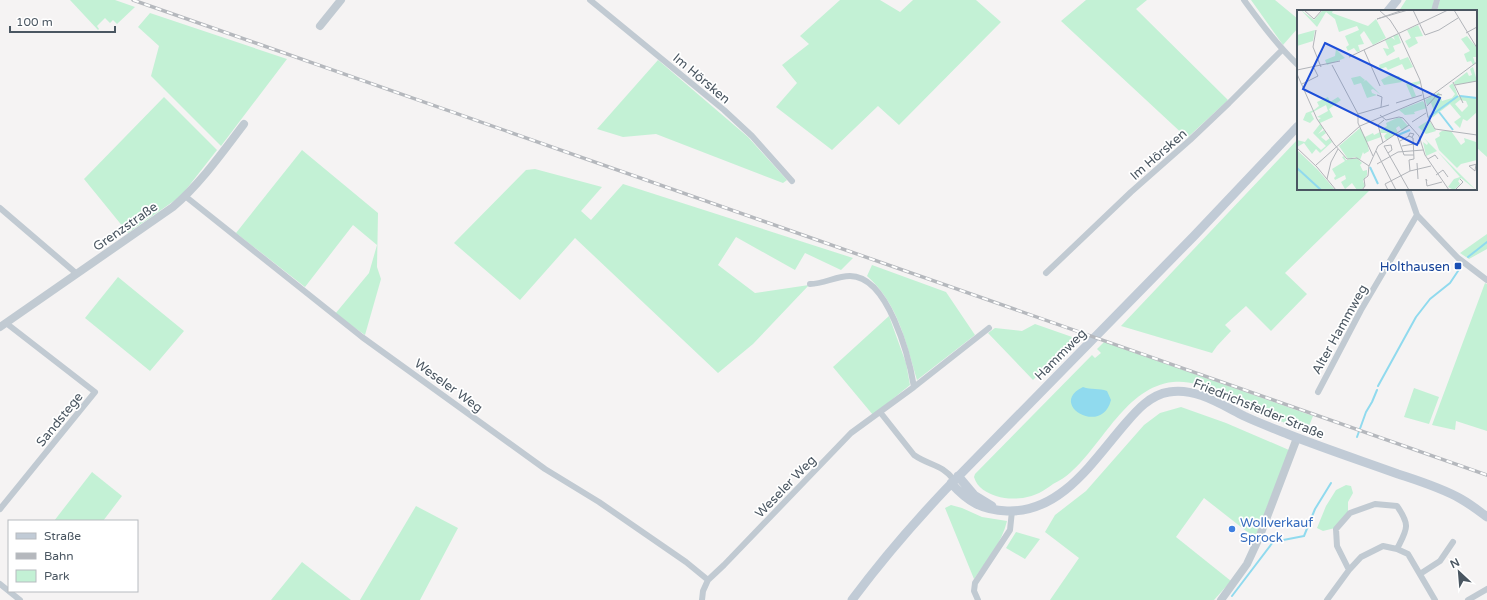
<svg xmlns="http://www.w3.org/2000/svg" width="1487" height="600" font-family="'Varela Round',sans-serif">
<rect width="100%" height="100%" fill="#f5f3f3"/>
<!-- green -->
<path fill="#c3f1d5" d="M70 0H115L135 7 117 24 113 20 110 23 105 18 97 26 99 29 98 30Z
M840 0H880L900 12 913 0H976L1001 22 899 125 878 106 832 150 776 107 797 83 782 65 809 44 800 36Z
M1086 0H1147L1136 9 1228 100 1187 138 1061 21Z
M1251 0H1275L1298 19V28L1283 45Z
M1406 0H1434L1432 11H1399Z
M1440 0H1487V157L1476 147V11H1437Z
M150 13 287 59 221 146 151 76 159 46 138 27Z
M658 60 748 137 787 180 783 183 656 134 623 137 597 129Z
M164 97 217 150 181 196 128 233 84 179Z
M1298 139V189H1371L1285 273 1307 294 1271 331 1246 306 1225 325 1231 331 1217 346 1212 353 1121 326Z
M302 150 378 213 377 267 381 279 365 335 335 314 369 273 377 245 353 225 305 287 236 233Z
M535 169 602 187 581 211 591 220 623 184 853 258 841 270 805 253 795 270 736 237 718 265 755 293 809 285 753 344 718 373 575 238 520 300 454 243 526 170Z
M1487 234V249L1469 259 1460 253Z
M872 265 946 292 975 335 917 380C906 343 898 303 867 276Z
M118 277 184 331 150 371 85 318Z
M1485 283 1487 284V431L1456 421 1455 430 1432 425Z
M889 316 906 363 910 385 873 415 833 367Z
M1035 324 1075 338 1033 380 988 333 995 328 1022 331Z
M1104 342 1313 416 1307 431C1287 424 1267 416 1247 407 1224 397 1200 379 1173 382 1126 387 1103 444 1071 472 1066 477 1059 481 1053 484 1044 491 1035 496 1023 498 1014 499 1005 499 996 496 987 493 977 488 974 477L975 474 1092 355 1095 358 1101 353 1097 349Z
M1414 388 1439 397 1429 424 1404 417Z
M1181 407 1226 423 1289 450 1255 538 1204 498 1176 537 1231 581 1214 600H1050L1079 558 1045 532 1055 515 1086 491 1144 425 1160 413Z
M92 472 122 496 103 521H54Z
M1346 485 1351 486 1353 493 1348 502V512L1335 528 1323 531 1317 528 1326 506 1336 490Z
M951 505 962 508 982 517 1007 521C1002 543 986 561 974 579L945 508Z
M416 506 458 528 420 600H360Z
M1016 532 1040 539 1025 559 1006 548Z
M302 562 351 600H271Z"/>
<!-- water -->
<path fill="#90daee" d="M1083 387C1091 390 1099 388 1107 391L1111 400C1102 437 1047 404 1083 387Z"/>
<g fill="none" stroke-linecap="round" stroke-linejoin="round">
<!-- stream -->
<path stroke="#90daee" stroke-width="2" d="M1468 257 1487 242
M1378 386 1416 317 1430 299 1450 283 1460 268
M1357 437 1366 412 1372 402 1377 390
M1232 596 1273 542 1304 536 1315 509 1331 483"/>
<!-- minor -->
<path stroke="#c1cad2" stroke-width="6" d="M590 0 724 110 752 136 792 181
M1244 0C1261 23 1277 45 1298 65
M1434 11 1437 0
M1408 189 1417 215 1458 258 1487 280
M185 196 362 337 545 469 599 502 686 562 708 580 724 565 851 433 914 387 989 328
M0 208 77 274
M1046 273 1131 192 1190 140 1229 103 1282 50
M810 284C824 284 836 276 850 276 888 276 909 357 914 387
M1318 392 1361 310 1417 215
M880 412 914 455C930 466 942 464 954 480
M0 509 95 392 6 323
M1349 570 1337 546 1336 529 1350 513 1375 504 1397 506C1411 526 1407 529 1397 549
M1420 574 1440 561 1453 542
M0 584 20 600
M702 600 703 591 708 580
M978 600 974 591 975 583 1010 530 1012 511
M1327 600 1349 570 1361 557 1383 546 1397 549 1408 554 1435 600
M1468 600 1487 589"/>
<!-- tertiary -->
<path stroke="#c1cad2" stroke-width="8" d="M320 26 341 0
M0 327 173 207C200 184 222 153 244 124
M1221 600 1247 564 1259 538 1297 438"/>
<!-- secondary -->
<path stroke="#c1cbd6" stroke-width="9" d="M1388 11 1397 0
M958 476 974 495 992 506
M951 483C968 502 982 510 1007 511 1061 513 1093 461 1125 424 1137 410 1150 395 1169 392 1195 387 1222 405 1244 416 1259 423 1275 429 1290 435 1326 449 1362 461 1398 474 1419 481 1442 488 1461 499 1470 504 1479 511 1487 517
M852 600C881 561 912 525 945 490L1194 236 1298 126"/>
<defs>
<path id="rail" d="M133 0 1487 475"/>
</defs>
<!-- rail casing -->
<use href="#rail" stroke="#b5b8bd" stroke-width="3.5"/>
<!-- rail -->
<use href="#rail" stroke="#fff" stroke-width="2" stroke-dasharray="6" stroke-linecap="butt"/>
</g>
<!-- markers -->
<rect fill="#1a4fb4" stroke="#fff" stroke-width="1.5" x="1454" y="262" width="8" height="8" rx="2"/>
<circle fill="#3f7fe0" stroke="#fff" stroke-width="1.5" cx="1232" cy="529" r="4"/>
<g text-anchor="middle" stroke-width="3.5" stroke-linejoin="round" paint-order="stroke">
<!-- street labels -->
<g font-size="13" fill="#4a5661" stroke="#fff">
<text transform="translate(702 78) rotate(40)" y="5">Im Hörsken</text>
<text transform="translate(1158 154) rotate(-41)" y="5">Im Hörsken</text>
<text transform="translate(125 226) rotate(-35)" y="5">Grenzstraße</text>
<text transform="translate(1339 329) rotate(-61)" y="5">Alter Hammweg</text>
<text transform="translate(1060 354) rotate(-45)" y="5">Hammweg</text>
<text transform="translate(449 385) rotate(36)" y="5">Weseler Weg</text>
<text transform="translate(1259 408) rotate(22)" y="5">Friedrichsfelder Straße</text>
<text transform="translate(59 419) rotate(-51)" y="5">Sandstege</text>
<text transform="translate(785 486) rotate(-46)" y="5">Weseler Weg</text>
</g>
<!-- transit labels -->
<g font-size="13" fill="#164399" stroke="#fff" text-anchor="end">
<text x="1450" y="271">Holthausen</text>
</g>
<!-- shop labels -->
<g font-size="13" fill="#366cbe" stroke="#fff" text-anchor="start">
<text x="1240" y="527">Wollverkauf<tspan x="1240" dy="15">Sprock</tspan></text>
</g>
</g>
<!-- overview -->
<g transform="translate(1297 10)">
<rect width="180" height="180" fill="#f5f3f3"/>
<path d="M4 0 17 10 26 0H36L35 3 71 16 79 9 89 28 76 35 67 21 63 25 67 34 61 35 63 41 60 42 57 38 51 41 49 37 52 35 48 26 62 20 60 16 42 22 38 9 29 2 20 17ZM121 15 126 26 118 27 121 33 112 38 108 31 114 28 110 20ZM18 20 16 31 0 36V25ZM101 24 104 33 96 36 98 41 90 46 86 38 92 39 88 30 94 27 98 30 96 26ZM170 26 180 38V47H176L178 53 176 55 174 51 170 52 167 44 173 41 164 29ZM39 39 48 48 30 55 28 50 38 46ZM102 47 103 50 111 47 116 57 108 60 105 54 91 60 89 57 83 59 82 55ZM176 57 180 71 158 75 157 72 170 62 172 66 175 65 173 59ZM95 64 97 67 102 66 105 72 87 75 84 70ZM63 66 68 70 66 72 69 70 84 85 76 79 74 80 75 83 80 85 70 88 64 73 57 75 54 68ZM123 71V74L115 76 119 86 115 88 109 74ZM156 73 161 86 180 88V102L170 111 166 109 163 118 157 112 164 107 153 94 136 107 132 108 138 104 134 93 130 95 128 90 142 82 145 91 155 88 158 84 152 76ZM163 90 169 91 171 96 165 102 158 94ZM31 87 33 92 41 87 44 90 32 99 36 107 23 113 21 110 24 108 20 107 31 101 29 95 14 103 17 109 13 113 6 110 9 103 17 100 22 96 20 92ZM126 91 130 98 117 102 118 104 108 105 102 100ZM100 108H104L111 116 105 121 102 116 99 118 101 123 89 130 87 126 90 123H84L83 120 90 116 89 113ZM132 110 139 121 129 124 121 117ZM23 114 26 118 21 124 27 120 29 123 24 127 29 131 33 128 35 132 23 143 19 139 15 144 7 133 0 137V130L8 132 11 128 24 140 29 136 16 123ZM63 118 68 127 76 123 77 125 83 122 84 127 70 132 72 141 67 144 66 142 63 150 58 147 51 149 42 136ZM145 121H154L164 135 168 132 167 128 179 132 180 150 164 154 160 158 142 140 138 129 143 126 142 123ZM127 128 179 180 164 168 161 171 163 174 157 180 151 177 157 169 163 167 140 141 129 146 126 132 130 135 131 133ZM0 140 21 160 38 180H0ZM47 146 49 150 60 148 65 153 63 155 66 161 70 160V165L66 171 68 176 64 180H60L55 173 48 179 44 172 49 169 48 165 38 170 37 168 39 166 35 159 48 151 45 147Z" fill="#c3f1d5" fill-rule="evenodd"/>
<path fill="none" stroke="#90daee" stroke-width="2" d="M163 86 180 88M142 102 156 120M132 107 161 86M101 125 113 120M73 157 81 174M0 158 24 180"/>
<path fill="none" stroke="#b1b4b9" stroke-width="1" d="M7 0 17 9 25 0M82 0 93 10 102 24 123 70 131 107 138 119 180 125M106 0 80 9 111 0M116 0 128 25 142 20 161 8M157 0 180 38M19 20 16 37 24 57M169 23 180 17M67 40 83 76M52 47 151 0M35 55 61 104 92 95M0 60 43 51M0 64 20 109 37 134 50 149 60 148 72 156M156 72 166 93M5 74 21 66 17 58M158 75 180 71M80 85 85 87 84 97M99 93 125 85M130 96 141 84 145 85M61 104V113L76 146M83 105 89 110 102 107 106 108 122 126 128 145 152 180M115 112 129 103M100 125 107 145H117M111 127 113 123 117 124 115 127M103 131 112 126 116 128 117 149 112 150 113 161M86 133 81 115 87 110M105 136 123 133M0 138 20 157 39 180M79 141 99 180M91 143 95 140 94 135 87 136 112 180M131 149 138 145 141 149M120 153 121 169M80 154 101 142 126 140M179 154 178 161 172 156 180 154M19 155 63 116 134 86 180 52M139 165 146 160 151 167M30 169 34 152 41 139M130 171 129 169 130 176 145 172M65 180 68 176 67 169 71 166 72 156 81 136 112 115M91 180 88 174 113 161 134 156M158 180 166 172 163 169"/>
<path fill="#1d4ed8" fill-opacity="0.15" stroke="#1d4ed8" stroke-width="2" d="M28 33 143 88 120 135 6 79Z"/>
<rect width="180" height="180" fill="none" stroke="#4a5661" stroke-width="2"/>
</g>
<!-- legend -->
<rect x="8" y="520" width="130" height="72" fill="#ffffff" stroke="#b7bbc0"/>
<rect x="16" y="533" width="20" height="6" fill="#c1cbd6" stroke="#b7bbc0"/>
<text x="44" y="540" font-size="12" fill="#4a5661">Straße</text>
<rect x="16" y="553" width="20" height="6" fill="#b5b8bd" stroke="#b7bbc0"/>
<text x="44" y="560" font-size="12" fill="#4a5661">Bahn</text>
<rect x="16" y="570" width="20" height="12" fill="#c3f1d5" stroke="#b7bbc0"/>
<text x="44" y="580" font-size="12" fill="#4a5661">Park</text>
<!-- north arrow -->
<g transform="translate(1459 572) rotate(334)" stroke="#ffffff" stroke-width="3" paint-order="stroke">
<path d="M0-3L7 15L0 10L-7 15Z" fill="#4a5661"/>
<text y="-6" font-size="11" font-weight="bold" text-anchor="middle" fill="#4a5661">N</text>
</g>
<!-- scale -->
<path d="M10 26v6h105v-6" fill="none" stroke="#4a5661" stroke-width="2"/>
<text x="16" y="26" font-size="12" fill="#4a5661" stroke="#ffffff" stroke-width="3" paint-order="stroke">100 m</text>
</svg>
